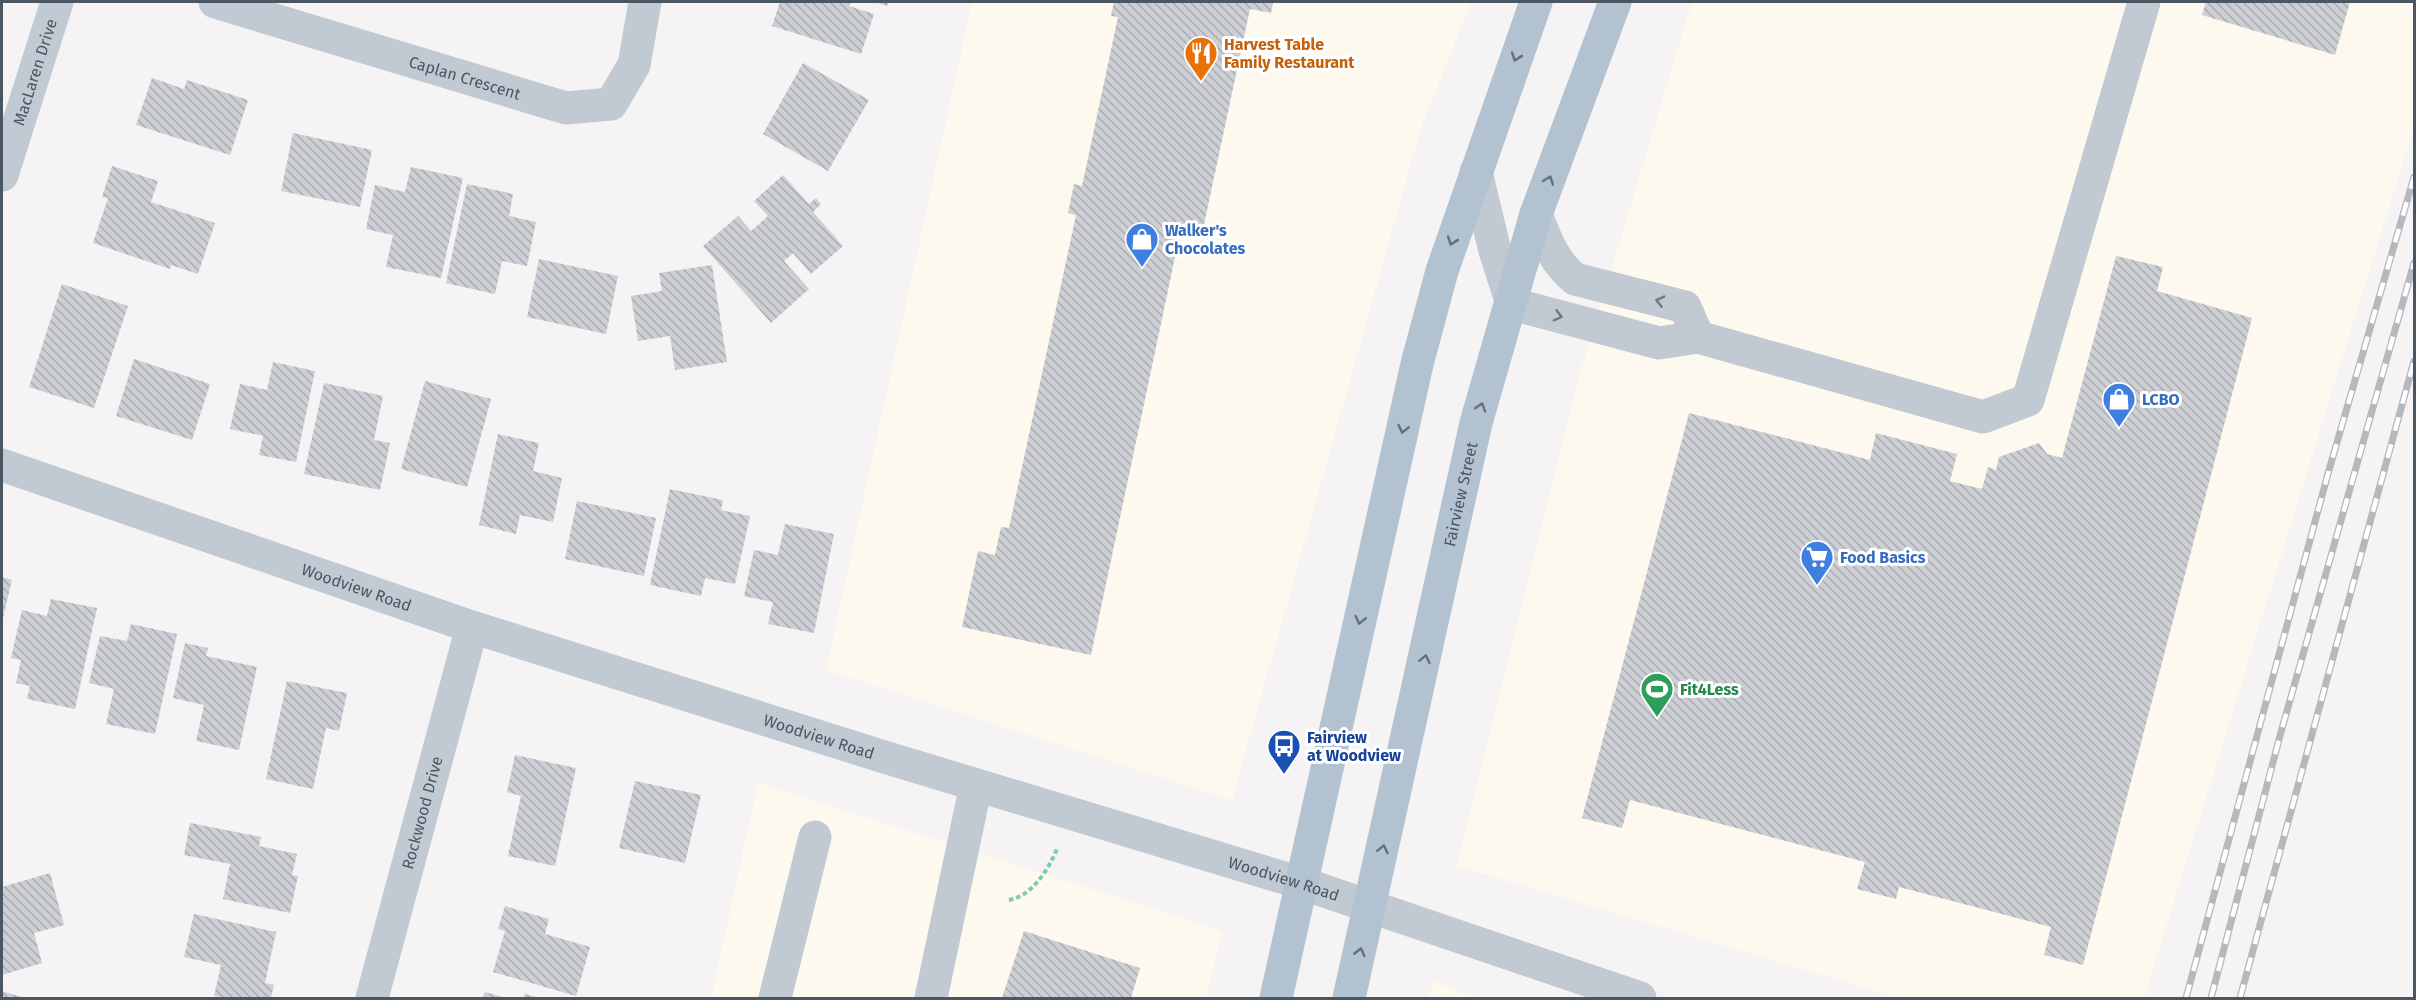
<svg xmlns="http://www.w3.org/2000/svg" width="2416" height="1000" font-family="'Fira Sans',sans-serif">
<defs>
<pattern id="building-back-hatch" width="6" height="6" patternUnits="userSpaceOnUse" patternTransform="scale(1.5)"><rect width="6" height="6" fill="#cdcfd5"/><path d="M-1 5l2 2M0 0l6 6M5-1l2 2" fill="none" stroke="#a8abb0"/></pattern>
</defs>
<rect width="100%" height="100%" fill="#f5f3f3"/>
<!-- commercial -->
<path fill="#fdf9ef" d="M972 2H1471L1421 128 1232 800 826 670Z
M1692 2H2414V127L2144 998H1899L1457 866 1582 367Z
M758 783 1223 931 1206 998H711Z
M1433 981 1478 998H1429Z"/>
<!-- building -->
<path fill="url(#building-back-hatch)" d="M780 2H851L849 6 874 14 861 54 772 26Z
M875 2H889L887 6Z
M1114 2H1273L1271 13 1250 9 1203 229 1182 224 1091 655 962 627 978 551 995 555 1001 527 1009 528 1076 215 1068 213 1074 184 1082 186 1118 17 1111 16Z
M2206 2H2350L2335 55 2202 15Z
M803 63 869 100 828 171 763 134Z
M152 78 184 89 187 80 248 100 230 155 136 125Z
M293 133 372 150 360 207 281 191Z
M112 166 158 181 151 202 215 223 198 274 171 265 170 269 93 243 108 198 102 197Z
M411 167 463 178 441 278 386 267 393 235 366 229 375 185 405 192Z
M783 175 809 204 816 198 821 204 813 212 843 246 811 274 793 253 784 261 809 289 771 323 703 246 738 216 751 231 768 216 754 201Z
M467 184 513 194 509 216 536 222 527 266 502 261 495 294 446 283Z
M2116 256 2163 267 2157 291 2252 318 2083 965 2044 955 2051 927 1899 887 1896 899 1857 889 1865 862 1630 800 1622 828 1582 818 1689 413 1870 460 1876 433 1957 454 1950 481 1982 489 1988 467 1996 470 1999 457 2039 443 2047 454 2062 458Z
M539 259 618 276 606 334 527 317Z
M712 265 727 362 675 370 670 336 638 341 631 296 662 291 659 273Z
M62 284 128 306 94 408 29 387Z
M134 359 210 384 192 440 116 416Z
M273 362 315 371 296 462 259 455 263 436 230 429 240 384 267 390Z
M425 381 491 399 467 487 401 469Z
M324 383 383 396 374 440 390 443 380 490 304 474Z
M498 434 539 443 533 471 562 478 553 522 520 515 516 534 479 525Z
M670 489 723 500 721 510 750 516 735 584 705 578 701 596 650 585Z
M577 501 656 518 644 576 565 559Z
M785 524 834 534 814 633 768 624 773 602 744 596 754 550 778 555Z
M2 577 12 580 2 622Z
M51 599 97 608 75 709 27 699 30 686 16 683 21 660 11 658 22 610 47 616Z
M131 624 177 634 155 734 106 724 114 689 89 683 100 636 127 641Z
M185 643 208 648 206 656 257 667 239 750 196 741 204 705 173 698Z
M287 681 347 693 339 731 326 728 313 789 266 779Z
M515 755 576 768 555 866 508 856 521 796 507 792Z
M635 781 701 795 685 863 619 848Z
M190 823 261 837 259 846 297 854 292 875 298 876 290 913 223 899 230 864 184 855Z
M50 873 64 925 34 933 42 963 2 975V887Z
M505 906 549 919 545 934 590 947 576 996 493 972 505 931 498 929Z
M194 914 276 932 265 983 274 985 271 998H228L214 996 221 965 184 957Z
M1024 931 1140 968 1131 998H1002Z
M2 991 25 998H2Z
M485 992 506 998H483Z
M525 994 539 998H523Z"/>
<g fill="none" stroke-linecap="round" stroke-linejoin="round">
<!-- path -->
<path stroke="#7ad0a6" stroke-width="4" stroke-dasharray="4.5 3" stroke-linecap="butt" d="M1009 900C1032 896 1048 870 1057 849"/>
<!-- minor -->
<g stroke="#c1cad2" stroke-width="33">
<path id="s1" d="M215 2 566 108 611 104 634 65 645 2"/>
<path d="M1476 172 1495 251 1512 304 1659 343 1698 337 1983 417 2028 400 2144 2"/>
<path id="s2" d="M2 175 57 2"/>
<path d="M1536 214C1546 240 1553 261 1575 279L1685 307 1698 337"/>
<path id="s3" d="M2 465 472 627 881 756 1301 883 1640 998"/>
<path id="s4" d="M372 998 472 627"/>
<path d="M775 998 815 837"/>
<path d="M931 998 976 785"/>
</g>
<!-- major -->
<g stroke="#b3c2d1" stroke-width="33">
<path d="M1276 998 1417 364 1442 271 1536 2"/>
<path id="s5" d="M1349 998 1476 423 1536 214 1615 2"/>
</g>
<defs>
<path id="rail" d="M2186 998 2329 470 2414 177
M2211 998 2281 732 2414 263
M2240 998 2414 361"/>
</defs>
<!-- rail casing -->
<use href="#rail" stroke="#b5b8bd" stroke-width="7"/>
<!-- rail -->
<use href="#rail" stroke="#fff" stroke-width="4.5" stroke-dasharray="14" stroke-linecap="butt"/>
</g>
<!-- one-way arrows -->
<defs><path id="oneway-chevron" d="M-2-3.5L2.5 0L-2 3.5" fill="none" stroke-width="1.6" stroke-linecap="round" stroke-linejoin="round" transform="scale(1.5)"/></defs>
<g stroke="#64717d">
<use href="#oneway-chevron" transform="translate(1516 57) rotate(109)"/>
<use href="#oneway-chevron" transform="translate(1549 180) rotate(-70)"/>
<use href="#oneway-chevron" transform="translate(1452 241) rotate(109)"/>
<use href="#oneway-chevron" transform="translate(1481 407) rotate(-73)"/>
<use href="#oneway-chevron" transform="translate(1403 429) rotate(103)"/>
<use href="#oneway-chevron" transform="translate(1360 620) rotate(103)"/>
<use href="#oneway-chevron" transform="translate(1425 659) rotate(-78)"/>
<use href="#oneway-chevron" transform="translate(1383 849) rotate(-78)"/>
<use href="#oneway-chevron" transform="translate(1360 952) rotate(-77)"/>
</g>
<g stroke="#6e7983">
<use href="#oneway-chevron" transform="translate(1660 301) rotate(-167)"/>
<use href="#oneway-chevron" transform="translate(1558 316) rotate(15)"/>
</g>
<!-- icons -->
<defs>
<symbol id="restaurant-pin" viewBox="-11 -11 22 30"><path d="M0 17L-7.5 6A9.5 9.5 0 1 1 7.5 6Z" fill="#e8710a" stroke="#fff"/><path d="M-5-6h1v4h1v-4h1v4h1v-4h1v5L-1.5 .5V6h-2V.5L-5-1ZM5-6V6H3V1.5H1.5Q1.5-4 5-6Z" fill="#fff"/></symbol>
<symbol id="shop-pin" viewBox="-11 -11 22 30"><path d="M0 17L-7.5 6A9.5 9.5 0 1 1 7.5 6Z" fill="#3f7fe0" stroke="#fff"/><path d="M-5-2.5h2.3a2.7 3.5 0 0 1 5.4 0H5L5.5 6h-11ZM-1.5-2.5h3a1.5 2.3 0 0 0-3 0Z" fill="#fff"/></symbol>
<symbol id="supermarket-pin" viewBox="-11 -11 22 30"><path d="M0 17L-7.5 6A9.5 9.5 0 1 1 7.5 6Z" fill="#3f7fe0" stroke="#fff"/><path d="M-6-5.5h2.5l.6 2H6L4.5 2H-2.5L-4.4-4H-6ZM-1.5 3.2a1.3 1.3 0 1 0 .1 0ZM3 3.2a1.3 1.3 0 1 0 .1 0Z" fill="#fff"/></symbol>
<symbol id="stadium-pin" viewBox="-11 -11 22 30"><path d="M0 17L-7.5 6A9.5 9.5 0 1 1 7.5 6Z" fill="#2e9e5b" stroke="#fff"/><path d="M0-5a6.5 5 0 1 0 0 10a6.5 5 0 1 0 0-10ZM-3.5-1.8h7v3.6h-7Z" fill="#fff"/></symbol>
<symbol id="bus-pin" viewBox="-11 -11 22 30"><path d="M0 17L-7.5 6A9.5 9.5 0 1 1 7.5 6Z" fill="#1a4fb4" stroke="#fff"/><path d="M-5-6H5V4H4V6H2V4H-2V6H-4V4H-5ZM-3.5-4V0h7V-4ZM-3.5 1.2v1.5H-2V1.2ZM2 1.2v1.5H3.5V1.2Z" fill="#fff"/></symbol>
</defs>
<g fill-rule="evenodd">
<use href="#restaurant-pin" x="1182" y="34" width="38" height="52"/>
<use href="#shop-pin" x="1123" y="220" width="38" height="52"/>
<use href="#shop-pin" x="2100" y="380" width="38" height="52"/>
<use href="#supermarket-pin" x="1798" y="538" width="38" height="52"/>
<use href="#stadium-pin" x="1638" y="670" width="38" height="52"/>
<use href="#bus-pin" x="1265" y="727" width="38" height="52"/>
</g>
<g text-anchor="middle" stroke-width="6" stroke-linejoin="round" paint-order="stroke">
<!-- food labels -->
<g font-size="16" font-weight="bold" fill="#c56008" stroke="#fff" text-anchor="start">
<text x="1224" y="50">Harvest Table<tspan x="1224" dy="18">Family Restaurant</tspan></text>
</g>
<!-- street labels -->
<g font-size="16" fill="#4a5661" stroke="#fff">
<text dy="6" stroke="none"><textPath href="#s2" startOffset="108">MacLaren Drive</textPath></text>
<text dy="6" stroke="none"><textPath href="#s1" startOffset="261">Caplan Crescent</textPath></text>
<text dy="6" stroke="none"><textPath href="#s5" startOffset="516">Fairview Street</textPath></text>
<text dy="6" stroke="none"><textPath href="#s3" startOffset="375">Woodview Road</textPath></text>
<text dy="6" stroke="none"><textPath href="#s3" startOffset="861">Woodview Road</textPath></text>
<text dy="6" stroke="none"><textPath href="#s4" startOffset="192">Rockwood Drive</textPath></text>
<text dy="6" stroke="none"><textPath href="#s3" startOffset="1347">Woodview Road</textPath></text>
</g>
<!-- shop labels -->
<g font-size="16" font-weight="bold" fill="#366cbe" stroke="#fff" text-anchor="start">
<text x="1165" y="236">Walker's<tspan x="1165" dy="18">Chocolates</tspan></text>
<text x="2142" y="405">LCBO</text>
<text x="1840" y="563">Food Basics</text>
</g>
<!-- leisure labels -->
<g font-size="16" font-weight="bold" fill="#27864d" stroke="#fff" text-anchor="start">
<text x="1680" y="695">Fit4Less</text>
</g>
<!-- transit labels -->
<g font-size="16" font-weight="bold" fill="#164399" stroke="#fff" text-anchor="start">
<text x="1307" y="743">Fairview<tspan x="1307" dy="18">at Woodview</tspan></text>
</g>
</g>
<!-- border -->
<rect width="2416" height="1000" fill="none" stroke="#4a5661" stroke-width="6"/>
</svg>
